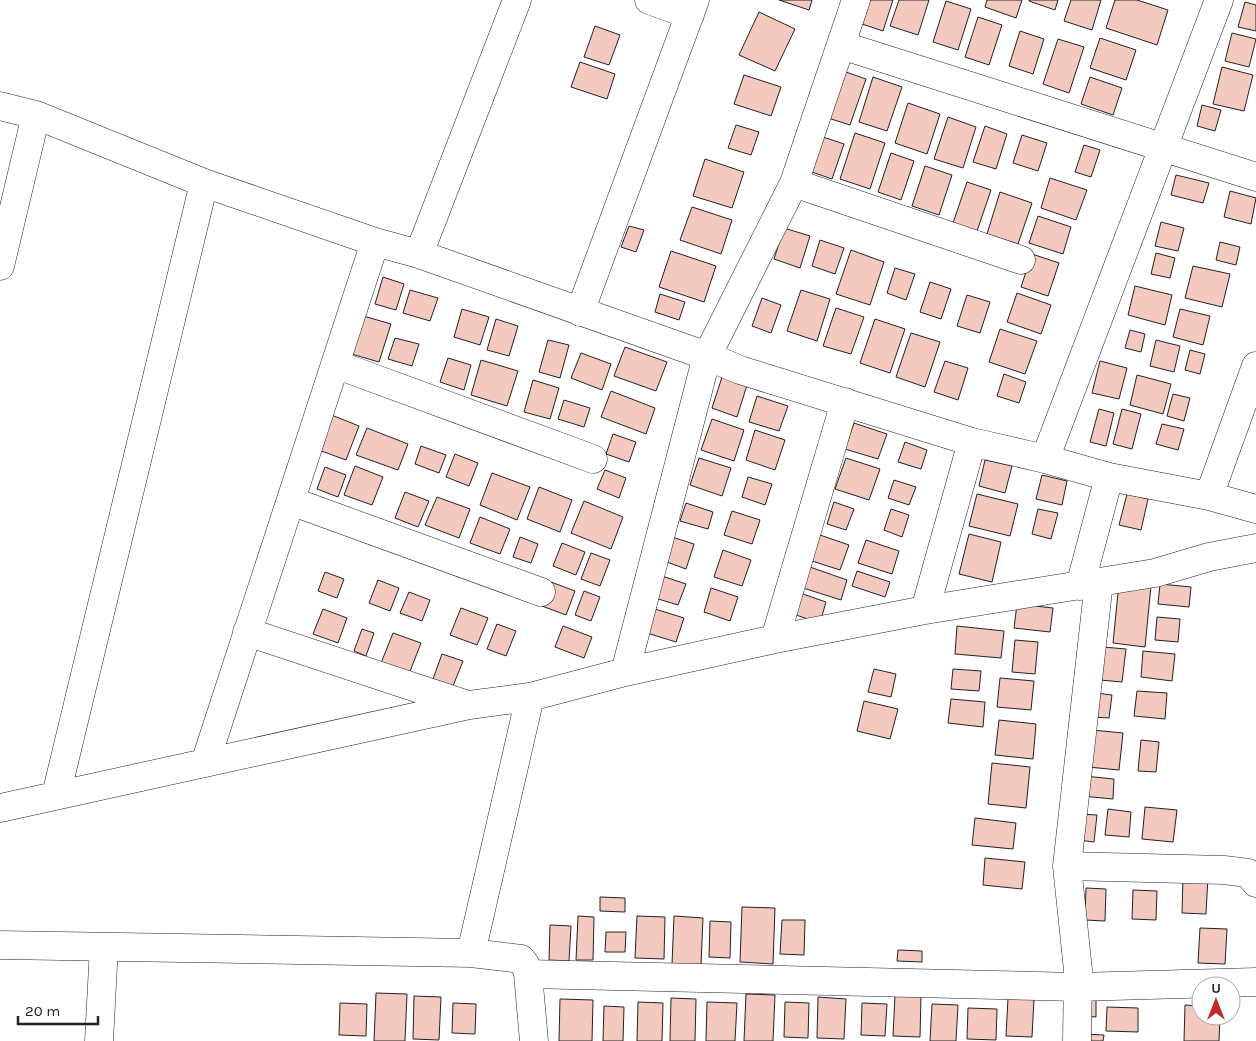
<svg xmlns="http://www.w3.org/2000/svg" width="1256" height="1041" font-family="Karla,sans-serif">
<rect width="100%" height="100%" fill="#fff"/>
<!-- building -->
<path fill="#f3c9c0" stroke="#222" d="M779 0H812L809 10Z
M870 0H893L883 31 862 24Z
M899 0H929L918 35 890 26Z
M987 0H1022L1016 18 985 7Z
M1029 0H1058L1055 10 1029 1Z
M1071 0H1101L1092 30 1064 21Z
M1115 0H1137L1168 10 1157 45 1106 28Z
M946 1 971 9 958 50 933 42Z
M1245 2 1256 5V31L1238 27Z
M759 12 795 29 775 71 739 55Z
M978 17 1002 25 989 65 965 57Z
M595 26 620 35 609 65 584 57Z
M1020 31 1044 39 1033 74 1009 66Z
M1232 33 1256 39 1249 67 1225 61Z
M1100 38 1136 50 1126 80 1090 68Z
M1058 39 1084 47 1069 93 1043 84Z
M580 62 615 74 607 99 571 87Z
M1222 67 1253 75 1244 111 1213 104Z
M843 71 866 79 850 125 828 118Z
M744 75 781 87 771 116 734 104Z
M873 77 902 87 887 131 859 122Z
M1090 77 1122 88 1113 115 1081 104Z
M908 103 940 114 927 154 895 143Z
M1202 105 1221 110 1215 131 1197 126Z
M948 117 976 127 963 168 934 159Z
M736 125 759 132 751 155 728 148Z
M985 126 1007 134 996 169 973 162Z
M855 133 885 143 870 189 840 179Z
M1022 135 1047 143 1038 171 1013 163Z
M820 136 844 144 832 179 809 171Z
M1084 145 1100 150 1091 177 1075 172Z
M891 153 914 161 901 200 878 192Z
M705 159 744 172 732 208 693 196Z
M925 166 952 175 939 215 912 206Z
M1176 175 1209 183 1203 203 1171 195Z
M1050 178 1087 190 1076 220 1041 208Z
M967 182 991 190 977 231 953 223Z
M1230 191 1256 198 1251 224 1224 217Z
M1000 192 1032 203 1018 244 987 234Z
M692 207 732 220 721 254 680 240Z
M1038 216 1071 227 1063 254 1029 243Z
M1161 222 1184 228 1178 251 1155 246Z
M629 226 644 230 636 252 621 247Z
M784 228 810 236 800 268 774 259Z
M820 240 844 248 835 274 812 266Z
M1220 242 1240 247 1236 265 1216 260Z
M851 250 884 262 870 305 836 294Z
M671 251 716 266 704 302 659 287Z
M1156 253 1175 258 1170 278 1151 274Z
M1032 254 1059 263 1048 296 1021 287Z
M1193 266 1230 274 1222 307 1185 298Z
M895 268 915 274 906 300 887 293Z
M383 277 404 284 396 310 375 304Z
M930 282 951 289 941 319 920 312Z
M1135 286 1172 295 1165 325 1128 315Z
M410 290 438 298 430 321 403 313Z
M801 290 830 299 817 341 787 331Z
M1017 293 1051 305 1041 334 1007 322Z
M660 294 685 302 679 320 655 312Z
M967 295 990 302 980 333 957 326Z
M762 298 781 305 771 333 752 326Z
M836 308 864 317 851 354 823 346Z
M462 309 489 317 480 345 454 337Z
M1180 309 1210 316 1203 345 1173 337Z
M360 315 391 324 379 362 348 353Z
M496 319 518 326 509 356 487 350Z
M875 319 905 329 890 373 860 363Z
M1000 329 1037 341 1025 374 989 362Z
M1130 330 1145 334 1141 352 1125 348Z
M911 333 940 342 925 387 896 377Z
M395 338 419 344 412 366 388 359Z
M548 340 569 345 560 378 539 372Z
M1156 340 1180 346 1174 372 1150 366Z
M625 347 667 362 656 391 614 376Z
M1190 350 1205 354 1200 374 1185 370Z
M581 353 611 364 602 390 571 378Z
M448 358 471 365 464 390 440 382Z
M481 360 518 371 507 406 471 395Z
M945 361 968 368 958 400 934 392Z
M1100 361 1127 368 1119 399 1092 393Z
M723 374 748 382 737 417 712 408Z
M1004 374 1026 382 1019 403 997 396Z
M1137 375 1171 384 1163 414 1130 405Z
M533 380 559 388 550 419 524 412Z
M611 391 655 408 646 434 601 417Z
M1173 394 1190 398 1184 421 1167 416Z
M757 396 788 406 779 431 749 422Z
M564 400 590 408 584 427 558 419Z
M1099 409 1114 413 1106 446 1090 442Z
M1122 409 1141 414 1132 449 1113 444Z
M329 414 359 426 346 460 316 449Z
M712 419 744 430 734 461 701 450Z
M854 423 887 434 878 459 845 449Z
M1162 424 1184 429 1178 450 1156 444Z
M367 428 408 444 398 470 356 455Z
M755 430 785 440 775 470 746 460Z
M613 434 636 442 629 462 606 454Z
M905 442 927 450 921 469 898 462Z
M421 446 446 455 439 473 415 464Z
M455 454 478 463 469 486 446 477Z
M699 458 731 468 722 496 690 485Z
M846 458 880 469 869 500 835 489Z
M985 460 1012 466 1005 493 979 486Z
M355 466 383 477 372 505 344 495Z
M325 467 346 475 338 497 317 489Z
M605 470 626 478 619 498 597 489Z
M492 473 530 487 517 520 480 505Z
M1042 475 1067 481 1062 505 1036 499Z
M748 477 772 484 765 505 742 497Z
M894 480 916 487 909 505 888 498Z
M539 487 572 500 560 532 527 519Z
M405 492 429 501 418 527 395 518Z
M977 494 1018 504 1010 536 969 526Z
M1127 494 1148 499 1141 530 1119 525Z
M437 497 470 509 459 538 425 525Z
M584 501 623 517 611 549 571 533Z
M834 502 854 509 846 530 827 524Z
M686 503 713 512 708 529 680 521Z
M891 509 909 515 902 537 884 530Z
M1038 509 1058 513 1051 539 1032 534Z
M732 511 760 520 752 544 724 535Z
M480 517 510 529 500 554 470 543Z
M969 534 1001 542 992 582 959 574Z
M820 535 849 545 840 570 812 561Z
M520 537 538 544 531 563 513 557Z
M672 537 694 544 686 569 664 561Z
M866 540 899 551 892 574 858 563Z
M562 543 585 552 576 575 553 566Z
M723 550 751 560 742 586 714 577Z
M591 553 610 560 600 586 581 579Z
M807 566 847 580 841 600 800 587Z
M857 571 890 582 885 597 852 586Z
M325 572 344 579 337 598 318 591Z
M662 576 686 584 678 605 655 598Z
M378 580 399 588 390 611 369 603Z
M551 582 575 591 566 615 542 606Z
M1119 583 1151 586 1145 647 1113 643Z
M1160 584 1191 587 1189 607 1158 604Z
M711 588 738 597 730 621 704 612Z
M584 591 600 597 591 621 575 615Z
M409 592 430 600 422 621 400 613Z
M800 593 826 602 820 623 793 614Z
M1017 604 1053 608 1050 632 1014 628Z
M461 608 488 618 477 645 450 635Z
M323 609 347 618 338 643 313 634Z
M655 609 684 618 676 642 647 633Z
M1157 617 1180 619 1178 642 1155 640Z
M497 624 516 631 506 656 487 649Z
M563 626 592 637 584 658 555 647Z
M957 626 1004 631 1001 658 955 654Z
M362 629 374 633 366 656 354 651Z
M393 633 421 643 409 674 381 663Z
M1015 640 1038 642 1035 674 1012 672Z
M1103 647 1126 649 1122 682 1100 680Z
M1143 651 1175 654 1172 681 1141 677Z
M442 654 463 661 453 686 433 679Z
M874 669 896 674 891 697 868 692Z
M953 669 981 671 979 691 951 689Z
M1000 678 1034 681 1031 710 997 707Z
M1137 691 1167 693 1165 719 1134 716Z
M1096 693 1112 695 1109 718 1093 717Z
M951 699 985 702 983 727 948 723Z
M864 701 898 709 890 739 857 731Z
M999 720 1036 724 1033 759 995 755Z
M1092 730 1123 733 1119 770 1088 767Z
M1141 740 1159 742 1156 772 1138 771Z
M992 763 1030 767 1026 808 988 804Z
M1084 776 1114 779 1113 799 1082 796Z
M1145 807 1177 810 1173 842 1142 839Z
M1108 809 1131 812 1129 837 1105 835Z
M1080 814 1097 815 1094 842 1078 840Z
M975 818 1016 823 1013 849 972 845Z
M985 858 1025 862 1022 889 983 885Z
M1183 876H1208L1206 914 1182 913Z
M1086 888 1106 889 1105 921 1085 920Z
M1133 890 1157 891 1156 920 1132 919Z
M600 897 625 898V912L600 911Z
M742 907 775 908 773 964 740 962Z
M578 916 594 917 593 960H576Z
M637 916 665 917 664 959 635 958Z
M674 916 703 918 701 965 672 964Z
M782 920H805L804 955 780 954Z
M710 921 731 922 730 958 709 957Z
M550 925 571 926 569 961 549 960Z
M1200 928 1227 929 1225 964 1198 963Z
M606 932H626L625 952H605Z
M898 950 922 951V962L897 961Z
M376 993 407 994 405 1041H374Z
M746 994 775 995 773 1041H744Z
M895 995 921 996 920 1037 893 1036Z
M414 996 441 997 439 1040 413 1039Z
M818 997 846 999 844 1039 817 1038Z
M1084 997 1096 998V1017L1083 1016Z
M671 998 696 999 695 1041H670Z
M1008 998 1034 999 1032 1037 1006 1036Z
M560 999 593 1000 592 1041H559Z
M638 1002 663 1003 662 1041H637Z
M707 1002 737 1003 735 1041H706Z
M785 1002 809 1003 808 1038 784 1037Z
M340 1003 367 1004 366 1036 339 1035Z
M453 1003 476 1004 475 1034 452 1033Z
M862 1003 887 1004 885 1036 861 1035Z
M932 1004 958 1005 956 1041H930Z
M1185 1005 1201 1006V1016H1220L1219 1041H1184Z
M604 1006 624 1007 623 1041H603Z
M1107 1007 1138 1008V1032L1106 1031Z
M968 1008 997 1009 996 1040 967 1039Z
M1083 1034 1104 1035 1103 1041H1083Z"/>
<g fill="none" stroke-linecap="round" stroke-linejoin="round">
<defs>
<path id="minor" d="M649 0 690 15
M841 45 1256 177
M0 106 36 115 204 183 375 242 419 254 707 356 740 370 972 442 1045 459 1109 477 1209 496 1256 509
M794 183 1021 260
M419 254 517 0
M0 266 36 115
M580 312 695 0
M335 364 593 459
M1045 459 1219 0
M1209 496 1256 366
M291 501 541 592
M1080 586 1109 477
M925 610 972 442
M247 632 468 705
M775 639 845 402
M625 672 707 356 794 183 856 0
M205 763 375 242
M56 795 204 183
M0 808 469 705 530 697 625 672 775 639 925 610 1155 573 1209 557 1256 548
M1067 866 1224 870 1248 873 1256 883
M0 945 471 953 521 959 525 964 528 974 534 1041
M471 953 530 697
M528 974 1077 987 1256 982
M99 1041 104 947
M1077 1041 1078 970 1067 866 1099 582"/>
</defs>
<!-- minor casing -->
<use href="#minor" stroke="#222" stroke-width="29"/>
<!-- minor -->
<use href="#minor" stroke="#fff" stroke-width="28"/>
</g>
<!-- north arrow -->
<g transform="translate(1216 1001)"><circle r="24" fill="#ffffff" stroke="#a7a7a7"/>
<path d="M0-4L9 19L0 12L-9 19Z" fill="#c62828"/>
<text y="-8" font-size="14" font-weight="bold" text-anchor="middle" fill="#222222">U</text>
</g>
<!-- scale -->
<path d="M18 1016v8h80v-8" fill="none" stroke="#222222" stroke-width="2.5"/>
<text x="25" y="1016" font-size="15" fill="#222222" stroke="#ffffff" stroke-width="4" paint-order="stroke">20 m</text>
</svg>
